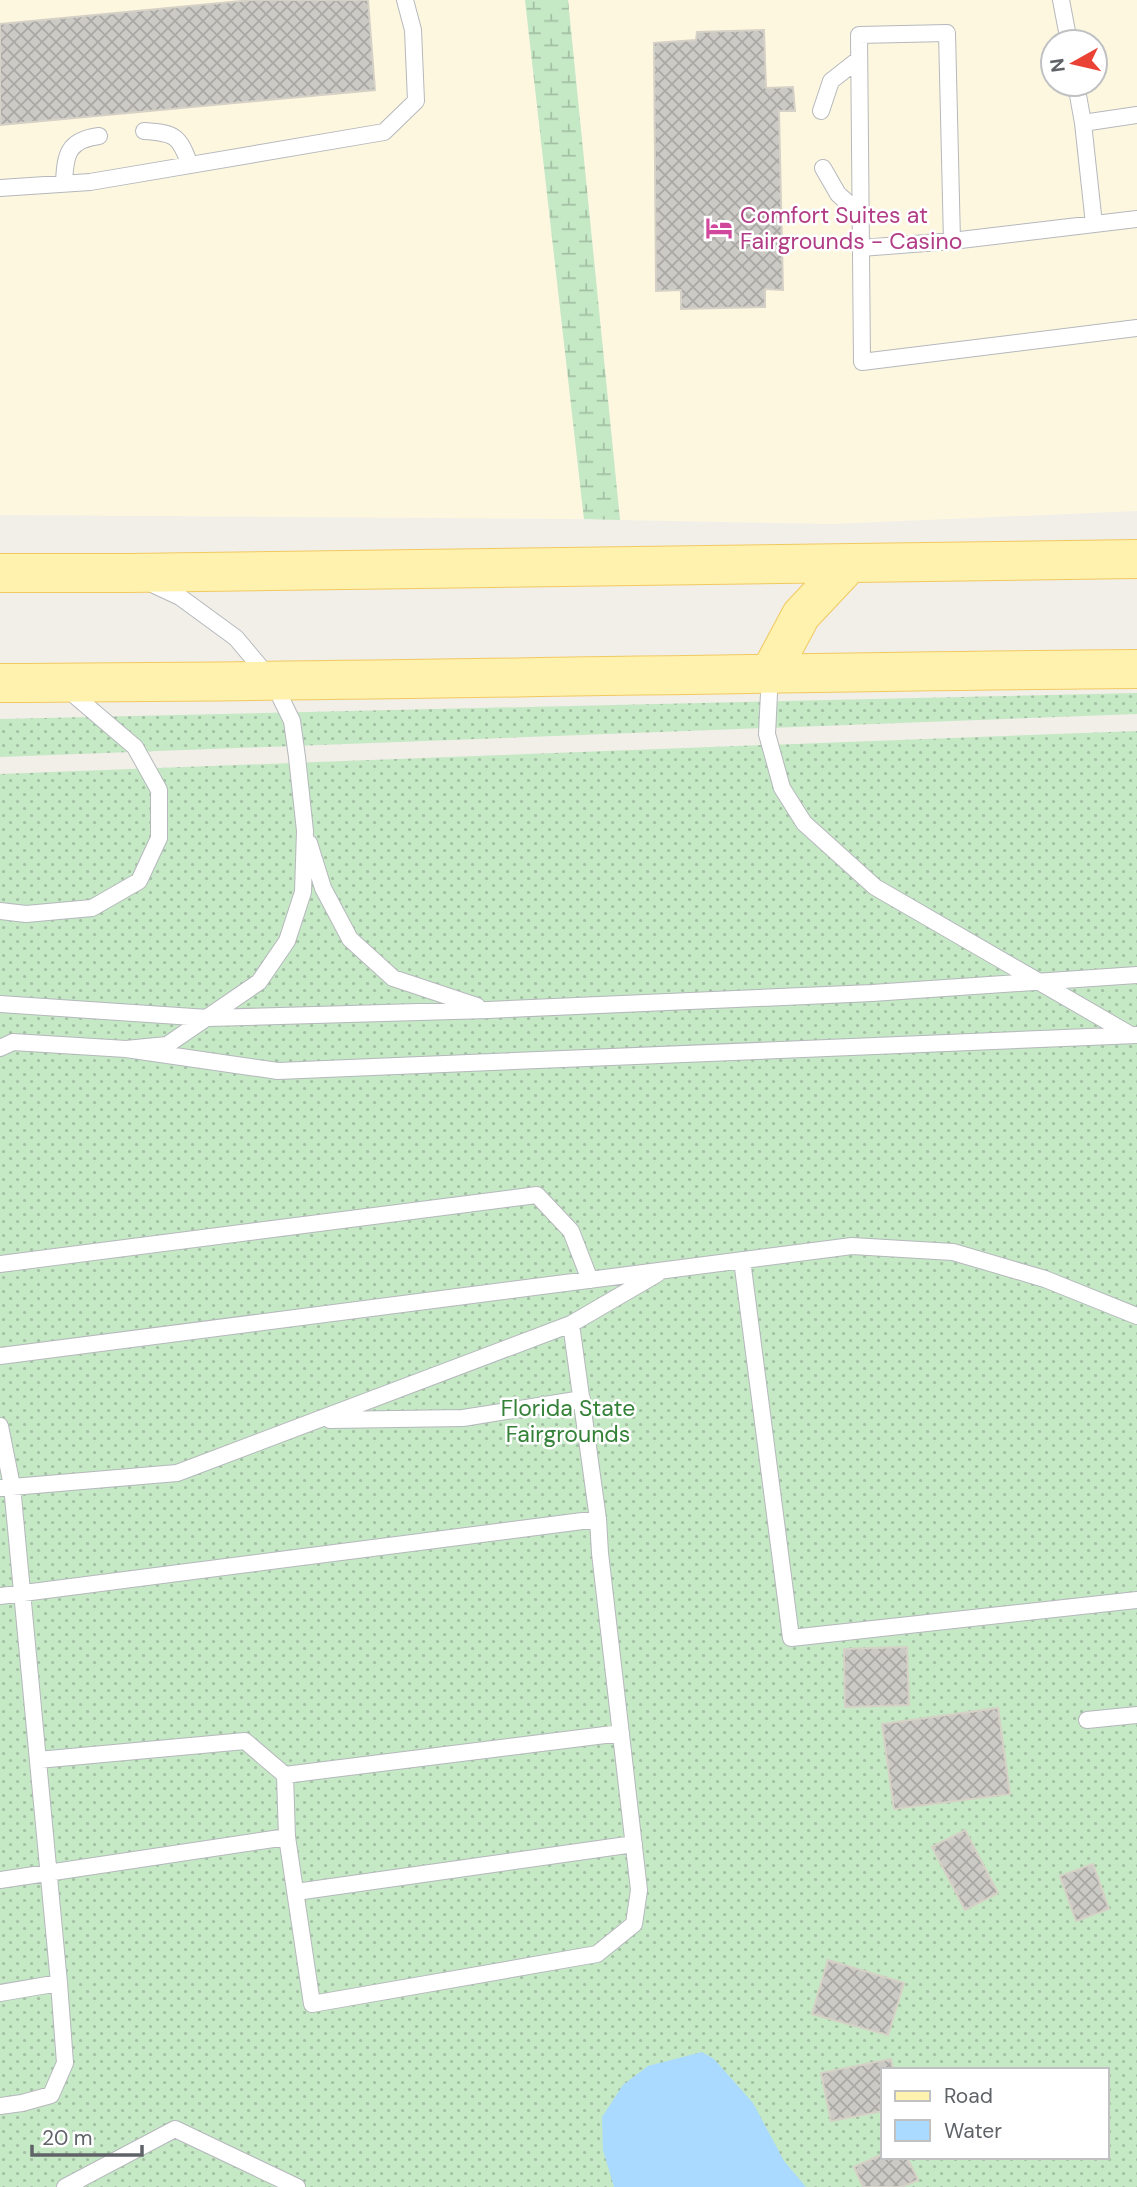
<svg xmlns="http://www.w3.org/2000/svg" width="1137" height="2187" font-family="'DM Sans',sans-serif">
<defs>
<pattern id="grass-dots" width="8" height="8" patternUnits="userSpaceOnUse" patternTransform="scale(1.75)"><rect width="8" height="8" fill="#c5e8c5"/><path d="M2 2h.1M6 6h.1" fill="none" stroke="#a3c0a4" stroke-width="1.8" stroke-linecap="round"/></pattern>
<pattern id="wetland-marsh" width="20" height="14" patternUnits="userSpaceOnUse" patternTransform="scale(1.75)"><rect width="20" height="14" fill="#c5e8c5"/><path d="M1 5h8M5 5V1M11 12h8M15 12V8" fill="none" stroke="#a3c0a4"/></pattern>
<pattern id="building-cross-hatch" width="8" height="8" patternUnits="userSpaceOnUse" patternTransform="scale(1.75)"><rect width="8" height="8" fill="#cccac5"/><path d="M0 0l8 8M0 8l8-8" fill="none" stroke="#a9a8a4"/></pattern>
</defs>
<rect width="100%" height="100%" fill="#f1efe8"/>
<!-- commercial -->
<path fill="#fef7e0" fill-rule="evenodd" d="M0 0H525L584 519 0 515Z
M568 0H1137V511L832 524 620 520ZM1053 42H1095V84H1053Z"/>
<!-- grass -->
<path fill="url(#grass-dots)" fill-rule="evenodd" d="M1137 693V714L0 757V719Z
M1137 731V2187H0V774ZM883 2070H1107V2157H883Z"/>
<!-- wetland -->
<path fill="url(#wetland-marsh)" d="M525 0H568L620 520 584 519Z"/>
<!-- water -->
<path fill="#aadaff" d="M702 2052 714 2059 753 2103 784 2161 806 2187H614L603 2150 602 2117 623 2085 648 2066Z"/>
<!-- building -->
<path fill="url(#building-cross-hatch)" stroke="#d6d1c6" stroke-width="2" d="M252 0H368L375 90 0 125V24Z
M764 30 766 88 793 87 795 111H779L783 290 765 289V307L681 309V290L656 291 654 43 696 40 697 32Z
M907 1647 909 1705 845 1707 844 1649Z
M998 1708 1010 1794 894 1809 882 1724Z
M965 1830 998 1893 965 1910 932 1847Z
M1093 1864 1109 1909 1076 1921 1060 1876Z
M828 1960 904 1983 888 2035 812 2014Z
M891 2059 893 2070H883V2111L831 2121 821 2073Z
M883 2154V2157H907L918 2180 902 2187H863L854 2167Z"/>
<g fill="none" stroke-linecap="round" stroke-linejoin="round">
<defs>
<path id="lane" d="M1061 0 1069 42
M1076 84 1083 123 1094 224
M821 111 831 81 859 59
M1083 123 1137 115
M144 131C176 133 179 136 190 165
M823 168 838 194 861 215
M64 184C65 154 68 140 99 136
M0 188 90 182 384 132 416 101 413 30 405 0
M1137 219 952 241 947 33 859 35 862 362 1137 328
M861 248 952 241
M770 673 767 734 782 788 804 823 875 887 1131 1035
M309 843 323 888 350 939 393 978 477 1006
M0 911 26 914 92 908 139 881 159 838V790L135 747 67 689
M0 1004 208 1018 488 1010 872 993 1137 975
M0 1048 13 1042 126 1049 167 1045 259 982 287 941 303 892 305 831 297 757 292 721 273 682 236 638 180 597 150 583
M126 1049 278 1071 1137 1035
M742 1260 791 1638 1137 1600
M0 1264 537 1195 571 1231 590 1280
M0 1356 852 1246 953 1252 1045 1279 1137 1316
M330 1420 463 1418 582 1399
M0 1426 12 1486 59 1983 0 1993
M0 1488 177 1473 571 1324 657 1274
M0 1596 598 1519 571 1324
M1087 1720 1137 1715
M285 1775 621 1733
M287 1837 312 2004 597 1954 634 1924 639 1890 600 1553 598 1519
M0 1880 287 1837 285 1775 245 1741 38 1760
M296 1892 634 1844
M0 2106 22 2103 51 2095 65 2063 59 1983
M65 2187 175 2129 297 2187"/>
<path id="primary" d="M0 573H128L1137 559
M770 673 801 615 849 564
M0 683C379 682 758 672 1137 669"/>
</defs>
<!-- lane casing -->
<use href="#lane" stroke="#b5b8bc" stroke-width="18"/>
<!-- primary casing -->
<use href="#primary" stroke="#f2c960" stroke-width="40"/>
<!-- lane -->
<use href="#lane" stroke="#fff" stroke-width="16"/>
<!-- primary -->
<use href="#primary" stroke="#fff2af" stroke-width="38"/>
</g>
<!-- icons -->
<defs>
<symbol id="hotel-bare" viewBox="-9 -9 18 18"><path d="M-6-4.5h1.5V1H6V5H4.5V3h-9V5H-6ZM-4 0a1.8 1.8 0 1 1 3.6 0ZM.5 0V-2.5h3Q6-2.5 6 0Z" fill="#d1479c" stroke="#fff" stroke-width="2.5" paint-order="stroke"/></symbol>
</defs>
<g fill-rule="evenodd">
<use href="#hotel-bare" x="700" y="209" width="38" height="38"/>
</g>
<g text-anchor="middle" stroke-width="5" stroke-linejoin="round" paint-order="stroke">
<!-- hotel labels -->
<g font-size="23" fill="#b23c85" stroke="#fff" text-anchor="start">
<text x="740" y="223">Comfort Suites at<tspan x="740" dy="26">Fairgrounds - Casino</tspan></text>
</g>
<!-- park labels -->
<g font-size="23" fill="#348238" stroke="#fff">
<text x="568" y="1416">Florida State<tspan x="568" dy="26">Fairgrounds</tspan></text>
</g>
</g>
<!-- legend -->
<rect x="881" y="2068" width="228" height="91" fill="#ffffff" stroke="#bfc1c3" stroke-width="2"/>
<rect x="895" y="2091" width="35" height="10" fill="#fff2af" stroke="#bfc1c3" stroke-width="2"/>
<text x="944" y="2103" font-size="21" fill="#5f6368">Road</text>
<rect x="895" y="2120" width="35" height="21" fill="#aadaff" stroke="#bfc1c3" stroke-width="2"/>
<text x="944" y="2138" font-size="21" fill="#5f6368">Water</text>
<!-- north arrow -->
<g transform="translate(1074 63) rotate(262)"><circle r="33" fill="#ffffff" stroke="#bfc1c3" stroke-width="2"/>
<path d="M0-5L12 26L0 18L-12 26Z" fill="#ea4335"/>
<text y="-10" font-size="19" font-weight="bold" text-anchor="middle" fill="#5f6368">N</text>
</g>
<!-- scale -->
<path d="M32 2145v10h110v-10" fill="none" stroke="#5f6368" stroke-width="3.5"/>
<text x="42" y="2145" font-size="21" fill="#5f6368" stroke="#ffffff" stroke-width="5" paint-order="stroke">20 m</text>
</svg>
